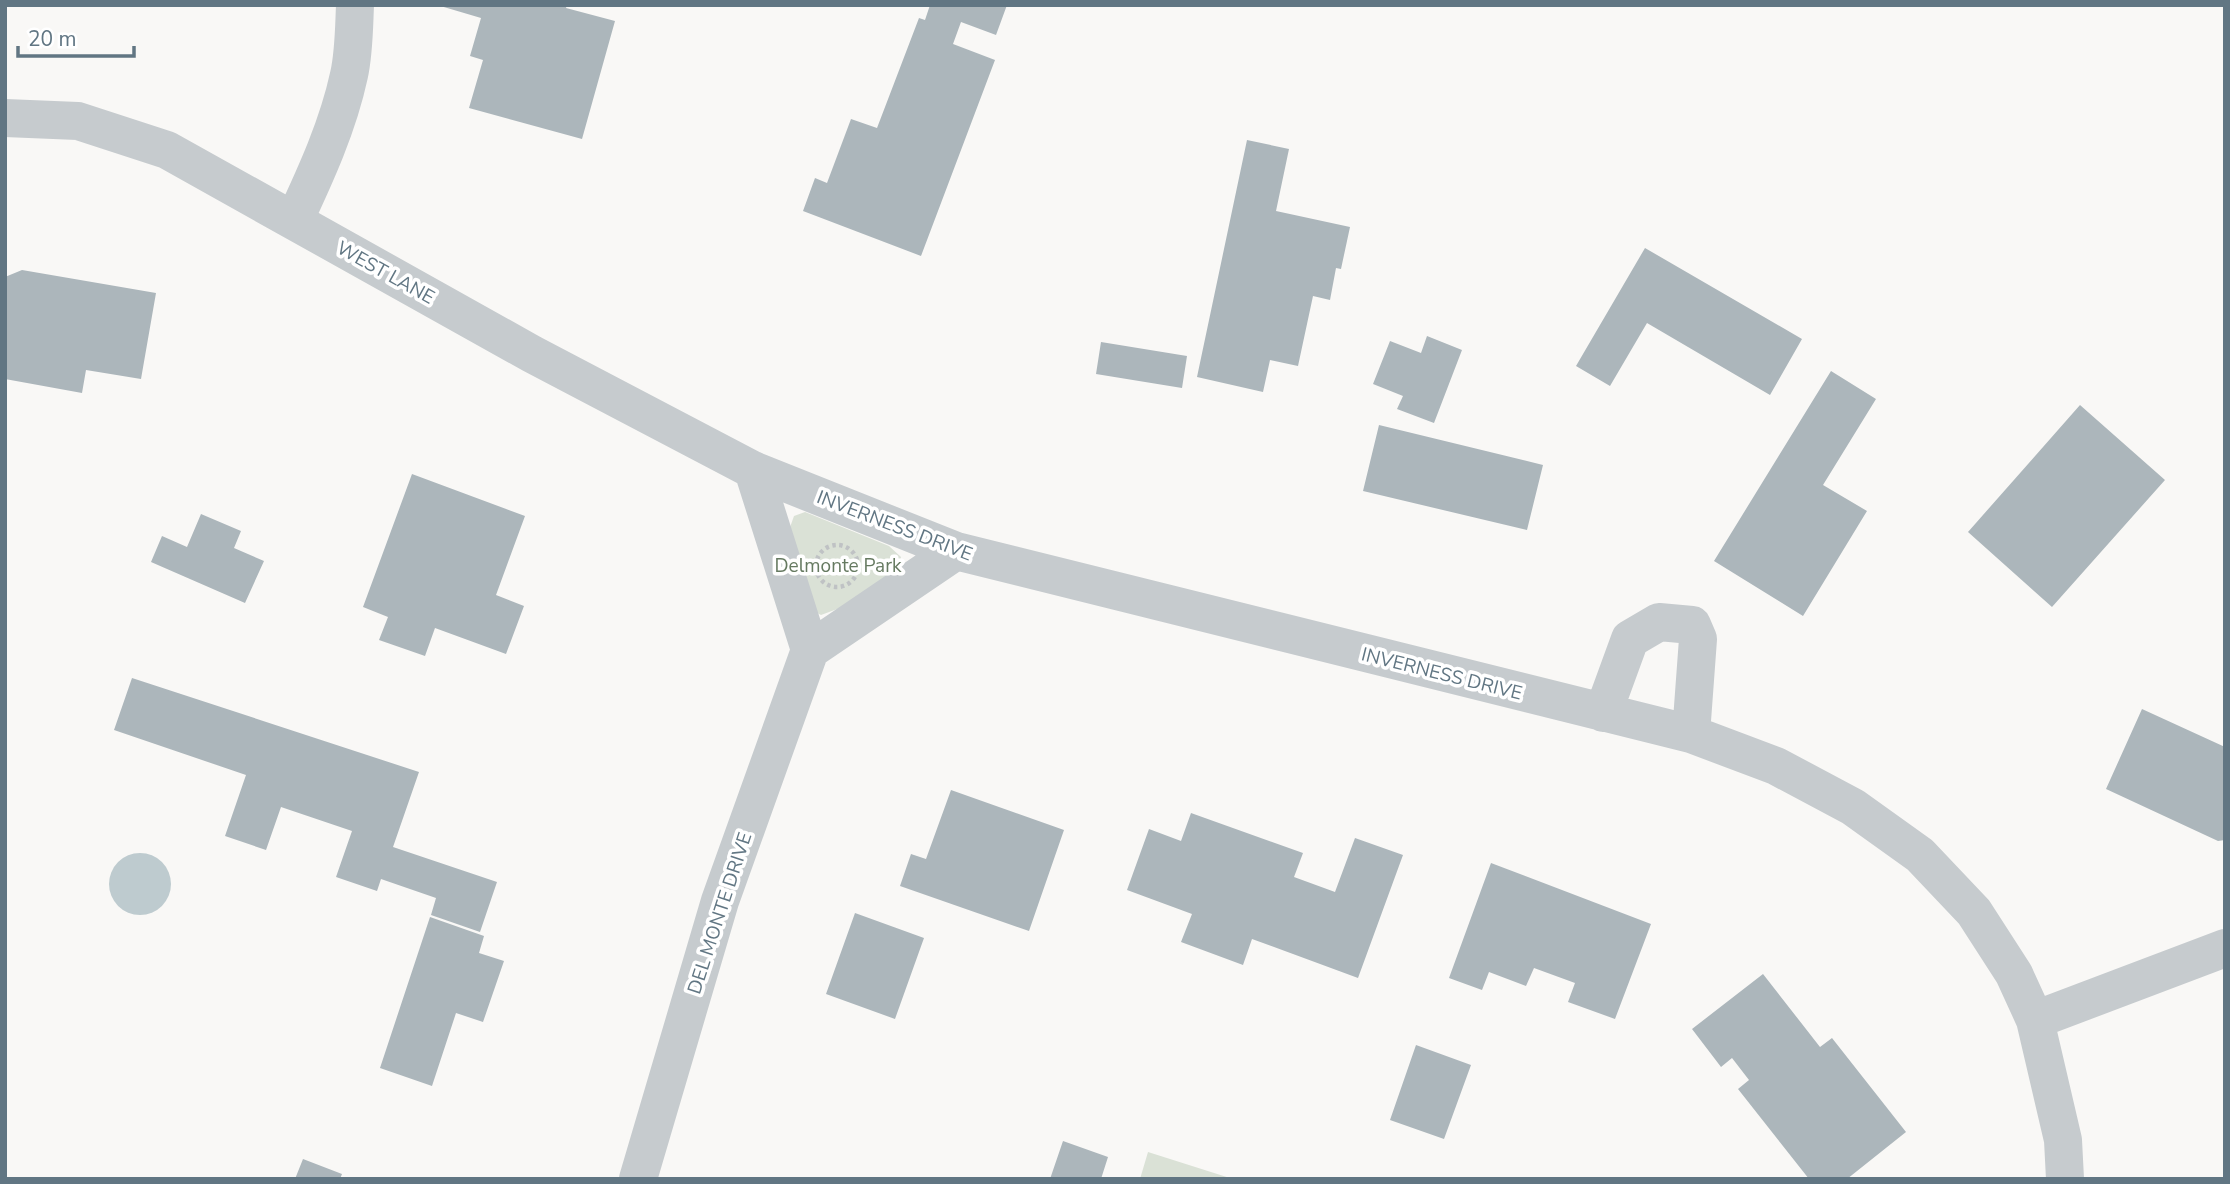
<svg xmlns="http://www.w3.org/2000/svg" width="2230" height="1184" font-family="'Nunito Sans',sans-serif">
<rect width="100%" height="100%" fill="#f9f8f6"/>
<!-- green -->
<path fill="#dae1d6" d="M805 512 889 546 901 557 896 575 840 608 821 615 810 609 788 533 794 516Z
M1148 1152 1233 1179H1140Z"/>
<!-- water -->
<path fill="#becbcf" d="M109 884a31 31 0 1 1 62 0a31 31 0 1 1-62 0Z"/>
<!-- building -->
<path fill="#acb6bb" d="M437 5H567L566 8 615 21 582 139 469 108 483 60 470 56 481 18Z
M930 5H1007L996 35 961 22 953 44 995 60 921 256 803 211 815 178 827 183 851 119 877 128 919 18 925 20Z
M1247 140 1289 149 1276 211 1350 227 1341 269 1336 268 1330 300 1313 296 1298 366 1270 360 1263 392 1197 377Z
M1645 248 1802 339 1770 395 1647 323 1610 386 1576 366Z
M22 270 156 293 141 379 86 370 82 393 5 379V277Z
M1427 336 1462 350 1434 423 1397 409 1403 396 1373 384 1390 341 1421 353Z
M1101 342 1187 356 1182 388 1096 374Z
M1831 371 1876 399 1823 485 1867 511 1803 616 1714 561Z
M2080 405 2165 480 2052 607 1968 532Z
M1379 425 1543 465 1527 530 1363 491Z
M412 474 525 516 496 595 524 606 506 654 435 628 425 656 379 640 388 617 363 607Z
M201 514 241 531 234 548 264 561 245 603 151 562 162 536 187 547Z
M132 678 419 772 393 847 497 882 480 932 431 915 436 898 381 879 377 891 336 877 352 831 281 807 266 850 225 836 246 775 114 730Z
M2142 709 2225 747V840L2218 841 2106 789Z
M951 790 1064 830 1029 931 900 886 911 854 926 859Z
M1191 813 1303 853 1294 877 1335 892 1355 838 1403 855 1358 978 1252 939 1243 965 1181 942 1192 914 1127 890 1149 829 1181 841Z
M1491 863 1651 924 1615 1019 1568 1002 1575 983 1534 968 1526 986 1489 972 1482 990 1449 978Z
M855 913 924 938 895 1019 826 994Z
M430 917 484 936 479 953 504 961 483 1022 456 1013 432 1086 380 1068Z
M1763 974 1820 1047 1832 1038 1906 1132 1847 1179H1809L1738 1089 1749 1080 1732 1058 1721 1067 1692 1029Z
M1416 1045 1471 1065 1444 1139 1390 1120Z
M1063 1141 1108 1157 1101 1179H1050Z
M303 1159 342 1174 340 1179H295Z"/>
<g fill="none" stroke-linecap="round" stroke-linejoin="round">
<!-- path -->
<path stroke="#bfc2c4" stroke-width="4.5" stroke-dasharray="3.5 3.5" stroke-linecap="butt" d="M816 566a21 21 0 1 1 42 0a21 21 0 1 1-42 0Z"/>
<!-- minor -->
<path stroke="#c6cbce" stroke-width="38" d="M5 118 78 121 167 150 532 354 753 470 956 551 1691 734 1776 766 1853 807 1920 855 1974 912 2014 974 2035 1020 2063 1140 2065 1179
M294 221C316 174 338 126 349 75 354 53 354 28 355 5
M753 470 810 650
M1603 713 1630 639 1659 622 1692 625 1698 639 1691 734
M2035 1020 2225 948
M638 1179 720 901 810 650 956 551"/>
</g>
<g text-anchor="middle" stroke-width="7" stroke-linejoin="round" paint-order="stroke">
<!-- street labels -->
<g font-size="19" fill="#617683" stroke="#fff">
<text transform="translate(386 272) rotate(29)" y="7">WEST LANE</text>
<text transform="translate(895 525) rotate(21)" y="7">INVERNESS DRIVE</text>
<text transform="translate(1442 673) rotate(14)" y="7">INVERNESS DRIVE</text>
<text transform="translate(719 913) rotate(-72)" y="7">DEL MONTE DRIVE</text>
</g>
<!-- park labels -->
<g font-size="19" fill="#667a61" stroke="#fff">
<text x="838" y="572">Delmonte Park</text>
</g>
</g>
<!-- border -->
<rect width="2230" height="1184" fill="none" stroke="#617683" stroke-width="14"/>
<!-- scale -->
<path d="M18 46v10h116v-10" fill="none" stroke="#617683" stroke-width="3.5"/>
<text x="28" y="46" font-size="21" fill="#617683" stroke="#ffffff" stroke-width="5" paint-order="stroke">20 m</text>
</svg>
